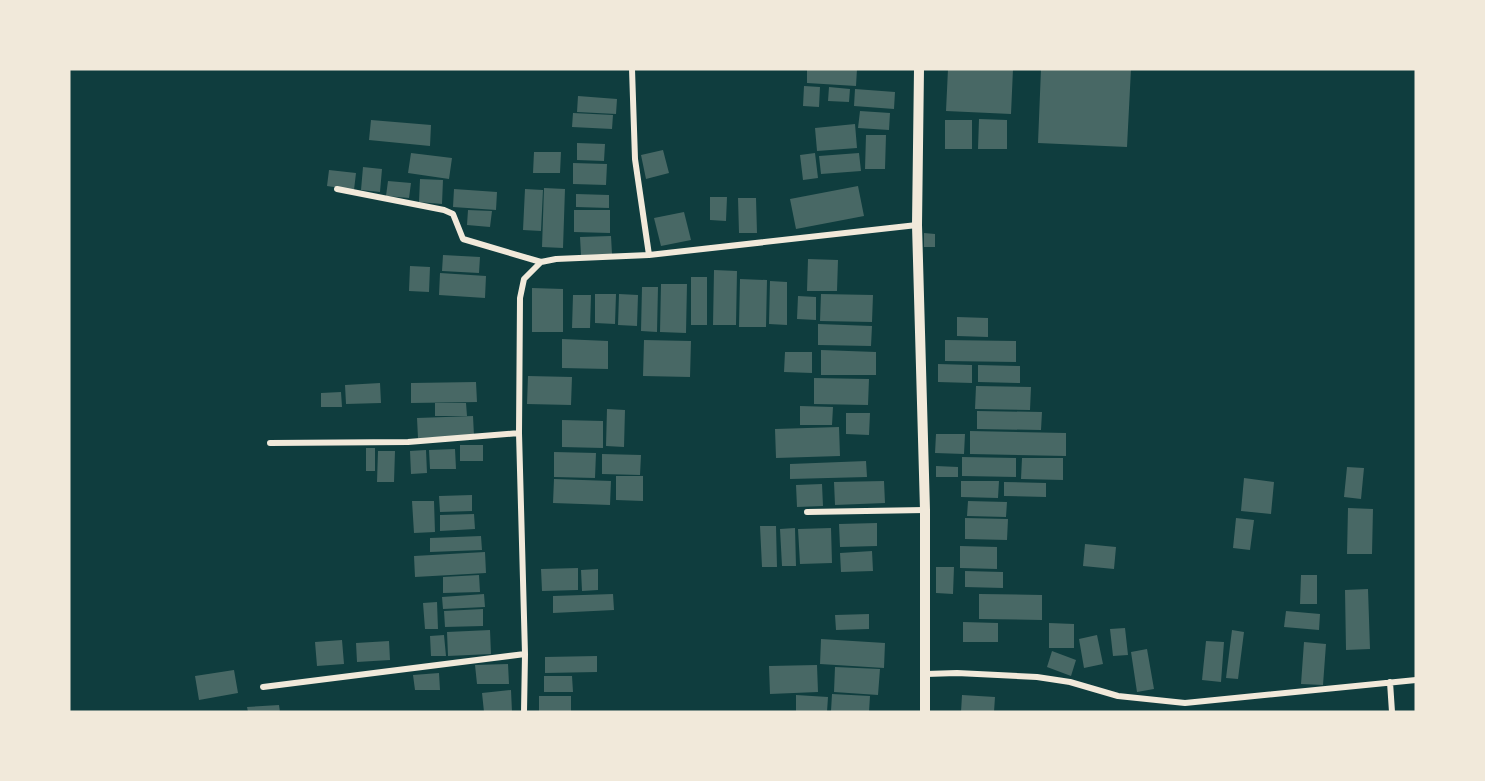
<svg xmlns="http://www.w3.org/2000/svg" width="1485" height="781" font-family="'Exo 2',sans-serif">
<rect width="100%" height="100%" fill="#0f3d3e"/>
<!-- building -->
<path fill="#486865" d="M807 69H857L856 86 807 83Z
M948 69H1013L1011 114 946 111Z
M1041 69H1131L1127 147 1038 143Z
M804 86 820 87 819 107 803 106Z
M829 87 850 89 849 102 828 101Z
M855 89 895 92 894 109 854 106Z
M578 96 617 99 616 114 577 112Z
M860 111 890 113 889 130 858 128Z
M573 113 613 115 612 129 572 127Z
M979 119 1007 120V149H978Z
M371 120 431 125 430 146 369 140Z
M945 120H972V149H945Z
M855 124 857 148 817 151 815 128Z
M866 135H886L885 169H865Z
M577 143 605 144 604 161 577 160Z
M663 150 669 173 646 179 641 155Z
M534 152H561L560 173H533Z
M411 153 452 158 449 179 408 173Z
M815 153 818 178 803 180 800 155Z
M859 153 861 171 821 174 819 156Z
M573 163 607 164 606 185 573 184Z
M363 167 382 169 380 192 361 190Z
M329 170 356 173 354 190 327 186Z
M420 179 443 180 442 204 419 202Z
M388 181 411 183 409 198 386 196Z
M858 186 864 216 796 229 790 199Z
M544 188 565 189 563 248 542 247Z
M454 189 497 192 496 210 453 207Z
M525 189 543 190 541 231 523 230Z
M576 194 609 195V208L576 207Z
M710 197H727L726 221 710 220Z
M738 198H756L757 233H739Z
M468 210 492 211 490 227 467 225Z
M574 210H610V233L574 232Z
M684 212 691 240 661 246 654 218Z
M924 233 935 234V247H924Z
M611 236 612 254 581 255 580 237Z
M443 255 480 257 479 273 442 271Z
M808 259 838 260 837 291H807Z
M410 266 430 267 429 292 409 291Z
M714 270 737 271 736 325H713Z
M440 273 486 276 485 298 439 295Z
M691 277H707V325H691Z
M740 279 767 280 766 327H739Z
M770 281 787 282V325L769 324Z
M661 284H687L686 333 660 332Z
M642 287H658L657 332 641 331Z
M532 288 563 289V332H532Z
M595 294H616L615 324 595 323Z
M619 294 638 295 637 326 618 325Z
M821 294 873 295 872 322 820 321Z
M573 295H591L590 328H572Z
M798 296 816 297V320L797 319Z
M957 317 988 318V337L957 336Z
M818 324 872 326 871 346 818 345Z
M562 339 608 341V369L562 368Z
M644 340 691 341 690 377 643 376Z
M945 340 1016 341V362L945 361Z
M821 350 876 352V375H821Z
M785 352H812V373L784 372Z
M938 364 972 365V383L938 382Z
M978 365 1020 366V383L978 382Z
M528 376 572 377 571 405 527 404Z
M814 378 869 379 868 405 814 404Z
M476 382 477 402 411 403V383Z
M380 383 381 403 346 404 345 385Z
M976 386 1031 387 1030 410 975 409Z
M341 392 342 407H321V393Z
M435 403H466L467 416H435Z
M800 406 833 407 832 425H800Z
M607 409 625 410 624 447 606 446Z
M977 411 1042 412 1041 430 977 429Z
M846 413H870L869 435 846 434Z
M473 416 474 436 418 438 417 418Z
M562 420 603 421V448L562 447Z
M839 427 840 456 776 458 775 429Z
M970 431 1066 433V456L970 454Z
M936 434H965L964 454 935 453Z
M460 445H483V461H460Z
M366 448H375V471H366Z
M455 449 456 469H430L429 450Z
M426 450 427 473 411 474 410 451Z
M378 451H395L394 482H377Z
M554 452 596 453 595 478 554 477Z
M602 454 641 455 640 475 602 474Z
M962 457 1016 458V477L962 476Z
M1022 458H1063V480L1021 479Z
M866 461 867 477 790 479V464Z
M936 466 958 467V477H936Z
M1347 467 1364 468 1361 499 1344 497Z
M616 476H643V501L616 500Z
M1244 478 1274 482 1271 514 1241 511Z
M554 479 611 481 610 505 553 503Z
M884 481 885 503 835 505 834 482Z
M961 481H999L998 498 961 497Z
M1004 482 1046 483V497L1004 496Z
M822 484 823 506 797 507 796 485Z
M472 495V511L440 512 439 496Z
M412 501H434L435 532 414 533Z
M968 501 1007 502 1006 517 967 516Z
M1348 508 1373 509 1372 554H1347Z
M474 514 475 529 440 531V515Z
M965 518 1008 519 1007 540 965 539Z
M1236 518 1254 520 1250 550 1233 548Z
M877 523V546L840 547 839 524Z
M760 526H776L777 567H762Z
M795 528 796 566H782L780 529Z
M831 528 832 563 800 564 798 529Z
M481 536 482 550 430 552V538Z
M1085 544 1116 547 1114 569 1083 566Z
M960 546 997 547V569L960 568Z
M872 551 873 571 841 572 840 553Z
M485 552 486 573 415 577 414 556Z
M936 567H954L953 594 936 593Z
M578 568V590L542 591 541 569Z
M598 569V590L582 591 581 570Z
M965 571 1003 572V588L965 587Z
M479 575 480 592 443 593V577Z
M1301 575H1317V604H1300Z
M1368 589 1370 649 1346 650 1345 590Z
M484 594 485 607 443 609 442 597Z
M613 594 614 610 553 613V596Z
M979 594 1042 595V620L979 619Z
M437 602 438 629H425L423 603Z
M483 609V626L445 627 444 611Z
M1286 611 1320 614 1319 630 1284 627Z
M869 614V629L836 630 835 615Z
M963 622 998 623V642H963Z
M1049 623 1074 624V648H1049Z
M1125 628 1128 655 1113 656 1110 629Z
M490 630 491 654 448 656 447 632Z
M1232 630 1244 632 1238 679 1226 678Z
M444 635 446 656H431L430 636Z
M1097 635 1103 664 1084 668 1079 639Z
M821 639 885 643 884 668 820 664Z
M342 640 344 664 317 666 315 642Z
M389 641 390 660 357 662 356 643Z
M1206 641 1224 642 1221 682 1202 680Z
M1304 642 1326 644 1323 685 1301 684Z
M1147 649 1154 689 1137 692 1131 652Z
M1052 651 1076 660 1071 676 1047 667Z
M597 656V672L545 673V657Z
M508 664 509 684H477L475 665Z
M817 665 818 692 770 694 769 666Z
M835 667 880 669 878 695 834 692Z
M234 670 238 693 199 700 195 676Z
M439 673 440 690H415L413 675Z
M544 676H572L573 692H544Z
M511 690 512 712H484L482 693Z
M832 694 870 696 869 712 831 711Z
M796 695 828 697 827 712H796Z
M962 695 995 697 994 712H961Z
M539 696H571V712H539Z
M279 705 280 712H248L247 707Z"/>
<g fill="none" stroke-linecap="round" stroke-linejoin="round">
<!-- minor -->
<path stroke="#f1e9da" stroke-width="6" d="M632 69 635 159 649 255
M337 189 444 210 453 214 463 239 541 262
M270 443 408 442 519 433
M807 512 925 510
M926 674 957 673 1037 677 1070 682 1118 696 1185 703 1416 680
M1390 682 1392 712
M263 687 525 654
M524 712 525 654 519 433 520 298 524 279 541 262 556 259 649 255 917 225"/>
<!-- tertiary -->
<path stroke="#f1e9da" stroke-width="10" d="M919 69 917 225 925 510V712"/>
</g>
<!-- border -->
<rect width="1485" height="781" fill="none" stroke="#f1e9da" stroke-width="141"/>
</svg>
